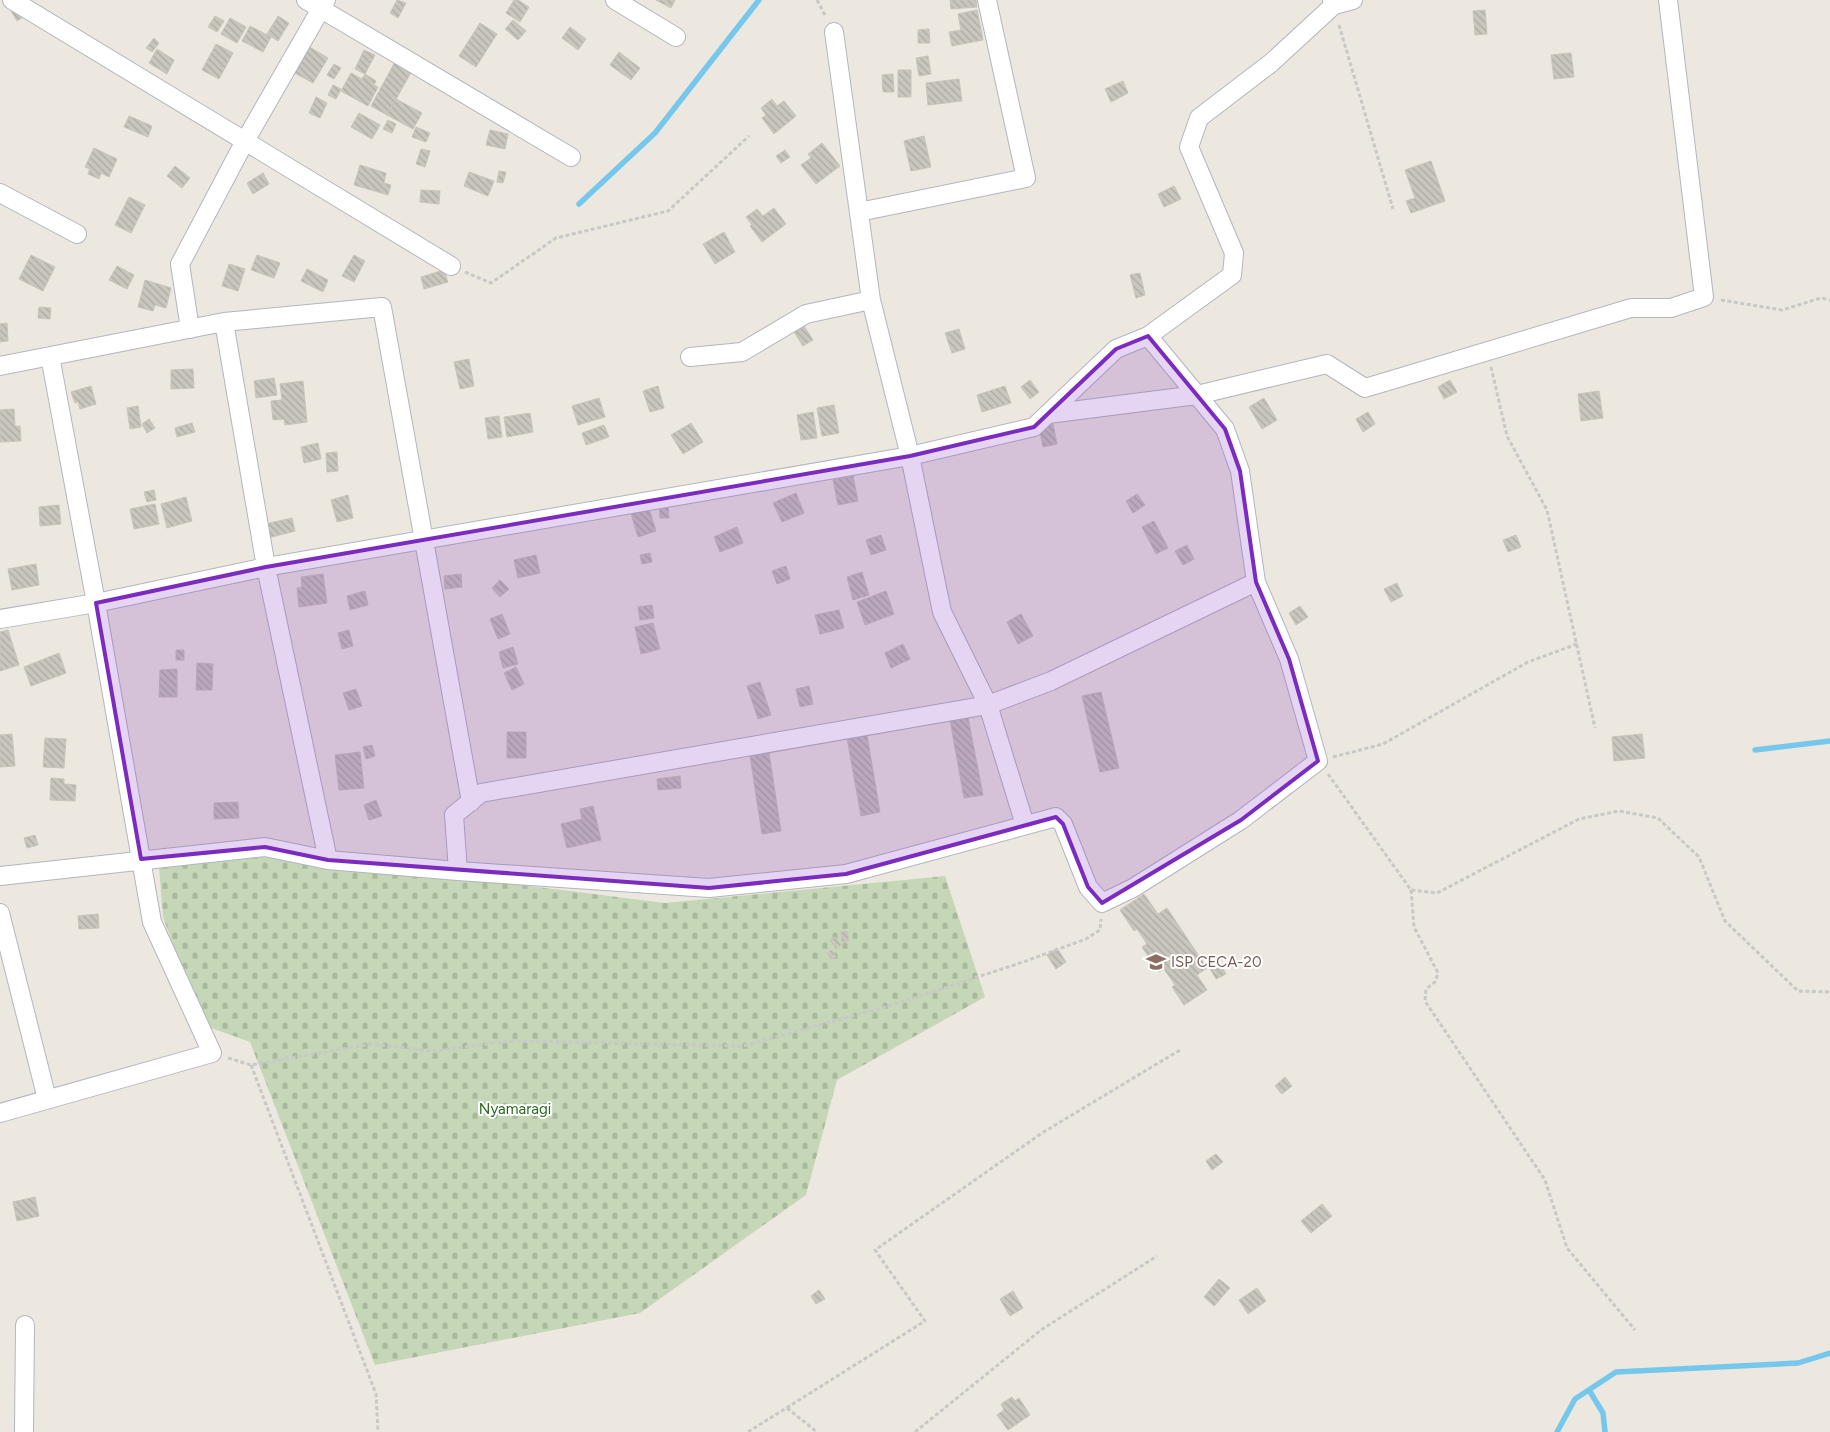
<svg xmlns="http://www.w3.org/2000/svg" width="1830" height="1432" font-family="Figtree,sans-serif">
<defs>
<pattern id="cemetery-stones" width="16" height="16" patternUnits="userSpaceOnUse" patternTransform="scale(1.25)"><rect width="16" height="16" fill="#c5d7b7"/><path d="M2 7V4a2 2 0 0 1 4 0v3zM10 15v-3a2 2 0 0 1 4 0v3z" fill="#a9b99e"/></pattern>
<pattern id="building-back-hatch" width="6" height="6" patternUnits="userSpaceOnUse" patternTransform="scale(1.25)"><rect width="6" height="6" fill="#c9c6be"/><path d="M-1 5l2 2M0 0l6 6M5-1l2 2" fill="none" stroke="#adaaa3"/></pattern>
</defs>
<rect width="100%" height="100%" fill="#ede8df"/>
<!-- cemetery -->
<path fill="url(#cemetery-stones)" d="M274 854 665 903 945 876 985 997 837 1080 806 1195 640 1313 375 1365 250 1042 203 1025 163 917 159 867Z"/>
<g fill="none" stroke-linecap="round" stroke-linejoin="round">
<!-- stream -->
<path stroke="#76c7ec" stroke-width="5.5" d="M579 204 655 133 759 0
M1755 750 1830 741
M1589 1390 1603 1413 1605 1432
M1557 1432 1575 1399 1616 1372 1798 1363 1830 1353"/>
</g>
<!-- building -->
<path fill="url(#building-back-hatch)" stroke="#c9c4b9" d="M397 0 406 3 398 18 390 13Z
M514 0H518L529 7 520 22 506 13Z
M656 0H675L671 8Z
M950 0H976L977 7 951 9Z
M20 5 26 15 17 21 11 11Z
M977 10 983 40 952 46 949 32 961 30 958 14Z
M1485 10 1487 34 1475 35 1473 11Z
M215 16 224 21 217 32 208 27Z
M278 16 289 23 278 41 267 34Z
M230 18 246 27 237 43 221 34Z
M513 20 526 31 518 40 505 29Z
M480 23 497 34 476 67 459 56Z
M250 26 271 37 263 52 242 41Z
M570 27 586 39 578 50 562 38Z
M929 29 930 43H918V30Z
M154 38 159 43 152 52 146 48Z
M216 44 233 53 219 79 202 70Z
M306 45 328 58 313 83 291 71Z
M157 49 174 60 167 74 149 63Z
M364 50 375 55 365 74 355 69Z
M619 52 640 68 631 80 610 65Z
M1571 53 1574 77 1554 79 1551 55Z
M928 56 931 74 919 76 916 58Z
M396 60 413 69 387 115 371 106Z
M334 64 341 68 334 79 327 75Z
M898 70H911V97H898Z
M351 73 362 79 365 74 376 81 374 85 378 87 368 106 341 91Z
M893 74 894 92H883L882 75Z
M959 79 962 101 928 105 926 83Z
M1123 81 1128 93 1111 102 1105 89Z
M333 85 341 89 336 99 328 95Z
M316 97 327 103 320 118 309 113Z
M396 99 422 113 413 129 387 115Z
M772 99 777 106 784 101 796 116 774 134 762 118 766 115 761 108Z
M359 113 380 125 372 139 351 127Z
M129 116 152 126 148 137 124 127Z
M388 120 396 124 392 133 383 129Z
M416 127 430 133 426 142 412 137Z
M490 130 508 134 505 149 486 145Z
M924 136 931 167 911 171 904 141Z
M822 143 840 166 816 184 801 165 811 158 808 154Z
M94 148 117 159 109 177 101 173 99 179 88 174 90 169 85 167Z
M421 149 430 151 425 167 416 164Z
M785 150 790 157 781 163 776 156Z
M1431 161 1445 201 1411 213 1406 201 1415 198 1405 170Z
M360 165 386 173 384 183 391 185 388 195 354 185Z
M175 166 190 178 182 188 167 176Z
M499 171 506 172 503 183 497 182Z
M469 172 494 181 488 196 464 186Z
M263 173 269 184 253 194 247 183Z
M1174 186 1181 199 1164 207 1158 194Z
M421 190 440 191 439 204 420 202Z
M129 197 145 205 131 233 115 225Z
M774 208 786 224 762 242 750 226 752 225 746 217 757 209 763 216Z
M724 232 735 252 715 264 703 244Z
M31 255 55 267 43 291 19 279Z
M257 255 280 263 274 278 251 270Z
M354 255 365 261 354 282 342 276Z
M229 264 245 269 238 291 222 286Z
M117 266 134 275 127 289 109 280Z
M307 269 328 280 323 292 301 281Z
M444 270 448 282 424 289 421 277Z
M1140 273 1145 295 1136 298 1130 275Z
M145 280 171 288 166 308 155 305 153 311 138 307Z
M39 307 51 308 50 319 38 318Z
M7 323 8 341 0 342V324Z
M804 326 813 340 803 346 794 332Z
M959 329 965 349 952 353 945 333Z
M469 359 474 386 460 389 454 362Z
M193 369 194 388 171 389V370Z
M274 378 277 395 256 398 254 381Z
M1030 380 1039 392 1030 399 1021 387Z
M1450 380 1457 392 1444 399 1438 387Z
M303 381 307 422 285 425 284 419 273 420 271 401 282 400 280 384Z
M91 386 96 404 80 409 78 402 75 403 71 392Z
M658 386 664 408 650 412 643 391Z
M1005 386 1011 403 982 412 977 395Z
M1599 391 1603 418 1581 421 1578 394Z
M599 398 605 417 578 425 572 406Z
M1264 398 1277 420 1262 429 1249 407Z
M834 405 839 433 822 436 817 408Z
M138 406 141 427 130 429 127 408Z
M14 409 15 426H20L21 441 0 442V410Z
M813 412 817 438 801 440 797 415Z
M1368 412 1375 424 1363 432 1356 419Z
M530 413 533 432 507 437 504 417Z
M499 416 502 437 488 439 485 418Z
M149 419 155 428 147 433 142 424Z
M192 423 195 432 177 437 175 428Z
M691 423 703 442 683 454 671 435Z
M1053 424 1057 444 1043 447 1039 427Z
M604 425 609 437 586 445 582 433Z
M318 443 321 459 304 463 301 447Z
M337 452 338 471 327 472 326 453Z
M853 476 858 501 838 505 833 480Z
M154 490 156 500 147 502 144 492Z
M796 493 804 513 782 522 773 503Z
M1137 494 1145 505 1133 513 1126 501Z
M348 495 353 518 337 522 331 500Z
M186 497 192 521 167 528 161 504Z
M155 504 159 524 134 529 130 509Z
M668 504 669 518H660L659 505Z
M59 505 61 524 40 526 39 507Z
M648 505 656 531 638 537 630 510Z
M292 518 295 531 268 538 265 524Z
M1154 521 1168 548 1156 554 1142 527Z
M737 527 743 543 720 552 714 537Z
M881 535 886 550 871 555 866 540Z
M1516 535 1521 547 1508 552 1503 540Z
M1187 545 1194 559 1183 565 1175 551Z
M650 553 652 562 642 564 640 555Z
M536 555 540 573 518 578 514 560Z
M36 564 39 585 12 590 8 569Z
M786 566 790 579 777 584 772 571Z
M862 572 869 595 853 600 847 577Z
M323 574 327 603 299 607 297 588 302 587 301 577Z
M461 574 462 587 445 589 444 576Z
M500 580 509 589 500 597 492 588Z
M1397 583 1403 596 1391 602 1384 589Z
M365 591 368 605 350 610 347 596Z
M886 591 894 614 865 625 857 602Z
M652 605 654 618 640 620 638 607Z
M1300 606 1308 617 1296 625 1289 613Z
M839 610 844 628 820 634 815 615Z
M502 614 510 634 498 639 490 619Z
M1021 614 1033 636 1018 644 1007 622Z
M653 623 660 649 641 654 635 627Z
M8 630 19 665 0 671V632Z
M349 630 353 646 342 649 338 633Z
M903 644 910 659 891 668 885 653Z
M513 647 518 664 503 668 499 652Z
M176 650H184V660H176Z
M59 653 66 673 31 686 24 667Z
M197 663 213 664 212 690H196Z
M516 667 524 684 512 690 504 673Z
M177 669V697H159L160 670Z
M760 682 771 715 758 719 747 686Z
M809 686 813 704 800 707 796 689Z
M356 689 362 706 349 710 343 693Z
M1101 692 1119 768 1100 772 1082 696Z
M968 717 983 795 964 798 950 720Z
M507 732H526V758H507Z
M12 734 15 766 0 767V735Z
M1642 734 1645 758 1614 761 1612 737Z
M867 735 880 812 861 816 847 738Z
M45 738 66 739 64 768 43 767Z
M372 745 375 756 366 759 363 747Z
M360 752 364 788 339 790 335 755Z
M769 753 781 831 762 834 750 756Z
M680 776 681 788 658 790 657 779Z
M51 778 64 779V784L76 785 75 801 50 800Z
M376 800 382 816 369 820 364 805Z
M238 802 239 818 214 819V803Z
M593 806 601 840 567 848 561 824 582 819 580 809Z
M35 835 38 845 27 848 24 838Z
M1144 894 1158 914 1167 908 1207 968 1197 975 1207 990 1184 1005 1172 987 1175 985 1164 969 1159 972 1142 947 1147 944 1137 929 1134 931 1120 910Z
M98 914 99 928 79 929 78 916Z
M847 931 849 941 842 942 841 932Z
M835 937 841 945 836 949 830 940Z
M1057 948 1066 962 1056 969 1047 955Z
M832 950 836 957 831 959 827 953Z
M1219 961 1226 974 1216 979 1209 967Z
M1285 1077 1292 1086 1282 1094 1275 1086Z
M1216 1154 1223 1162 1212 1170 1206 1161Z
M35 1197 39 1216 17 1221 13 1202Z
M1322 1204 1332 1216 1311 1233 1301 1221Z
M1219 1279 1230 1288 1214 1306 1204 1297Z
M1257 1288 1266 1301 1248 1314 1239 1300Z
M819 1290 825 1299 816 1304 811 1296Z
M1013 1291 1023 1308 1010 1316 1000 1299Z
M1012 1397 1015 1401 1019 1398 1030 1415 1008 1430 997 1415 1004 1410 1001 1404Z"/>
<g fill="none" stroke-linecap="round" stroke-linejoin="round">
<defs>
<path id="minor" d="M12 0 451 266
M306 0 571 157
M615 0 676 37
M1334 5 1353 0
M834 32 871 300 910 456 942 612 988 705 1025 825
M0 193 77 234
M859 212 1026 178 987 0
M224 322 266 567 328 860
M190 329 180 264 245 141 326 0
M690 357 742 352 806 314 871 300
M0 366 224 322 382 307 471 802
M1048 414 1197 395 1327 364 1365 388 1631 308H1671L1704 297 1668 0
M0 619 96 603 266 567 910 456 1034 427 1116 349 1148 336 1232 275 1234 253 1189 147 1199 118 1271 63 1334 5 1332 0
M458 871 454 815 481 793 988 705 1051 681 1256 582
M0 876 265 847 328 860 458 871 709 888 846 874 1056 817 1063 824 1088 887 1102 903 1133 888 1241 820 1318 761 1289 659 1256 582 1240 471 1225 429 1148 336
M0 913 47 1099
M0 1113 212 1053 152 922 96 603 50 356
M24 1432 25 1325"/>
</defs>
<!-- minor casing -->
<use href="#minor" stroke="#b3b5bf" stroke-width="20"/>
<!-- path -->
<path stroke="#c8c8c8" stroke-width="3" stroke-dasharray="4 2.5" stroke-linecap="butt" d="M817 0 826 17
M1339 25 1393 209
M465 272 491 283 556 238 668 211 749 136
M1721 300 1782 310 1821 298 1830 300
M1491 367 1507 436 1547 510 1595 728
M1333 757 1383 744 1528 662 1577 644
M1328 774 1411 890 1437 893 1579 819 1619 811 1658 818 1699 857 1725 921 1798 991 1830 992
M1411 890 1414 927 1438 973 1435 982 1426 989 1425 1001 1545 1180 1567 1248 1635 1330
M228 1058 251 1065 371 1044 433 1051 511 1041 743 1046 896 1004 1026 961 1086 939 1100 930 1101 919
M251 1065 376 1394 378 1432
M787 1408 817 1432
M748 1432 925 1321 875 1250 1042 1133 1180 1050
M915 1432 1041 1330 1157 1256"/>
<!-- minor -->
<use href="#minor" stroke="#fff" stroke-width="18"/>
</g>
<!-- marked area -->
<path fill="#7b2cbf" fill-opacity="0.2" stroke="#7b2cbf" stroke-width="4" stroke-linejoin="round" d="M1148 336 1225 429 1240 471 1256 582 1289 659 1318 761 1241 820 1102 903 1088 887 1063 824 1056 817 846 874 709 888 328 860 265 847 141 859 96 603 266 567 910 456 1034 427 1116 349Z"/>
<!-- icons -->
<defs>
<symbol id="university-bare" viewBox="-9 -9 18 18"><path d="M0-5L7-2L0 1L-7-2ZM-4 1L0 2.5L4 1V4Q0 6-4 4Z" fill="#8d6e63" stroke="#fff" stroke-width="2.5" paint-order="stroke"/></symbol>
</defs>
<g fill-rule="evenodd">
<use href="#university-bare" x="1142" y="948" width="28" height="28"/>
</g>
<g text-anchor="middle" stroke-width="4" stroke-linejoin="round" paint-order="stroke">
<!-- education labels -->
<g font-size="15" fill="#785e54" stroke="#fff" text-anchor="start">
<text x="1171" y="967">ISP CECA-20</text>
</g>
<!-- park labels -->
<g font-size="15" fill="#29691d" stroke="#fff">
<text x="515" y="1114">Nyamaragi</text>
</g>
</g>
</svg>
